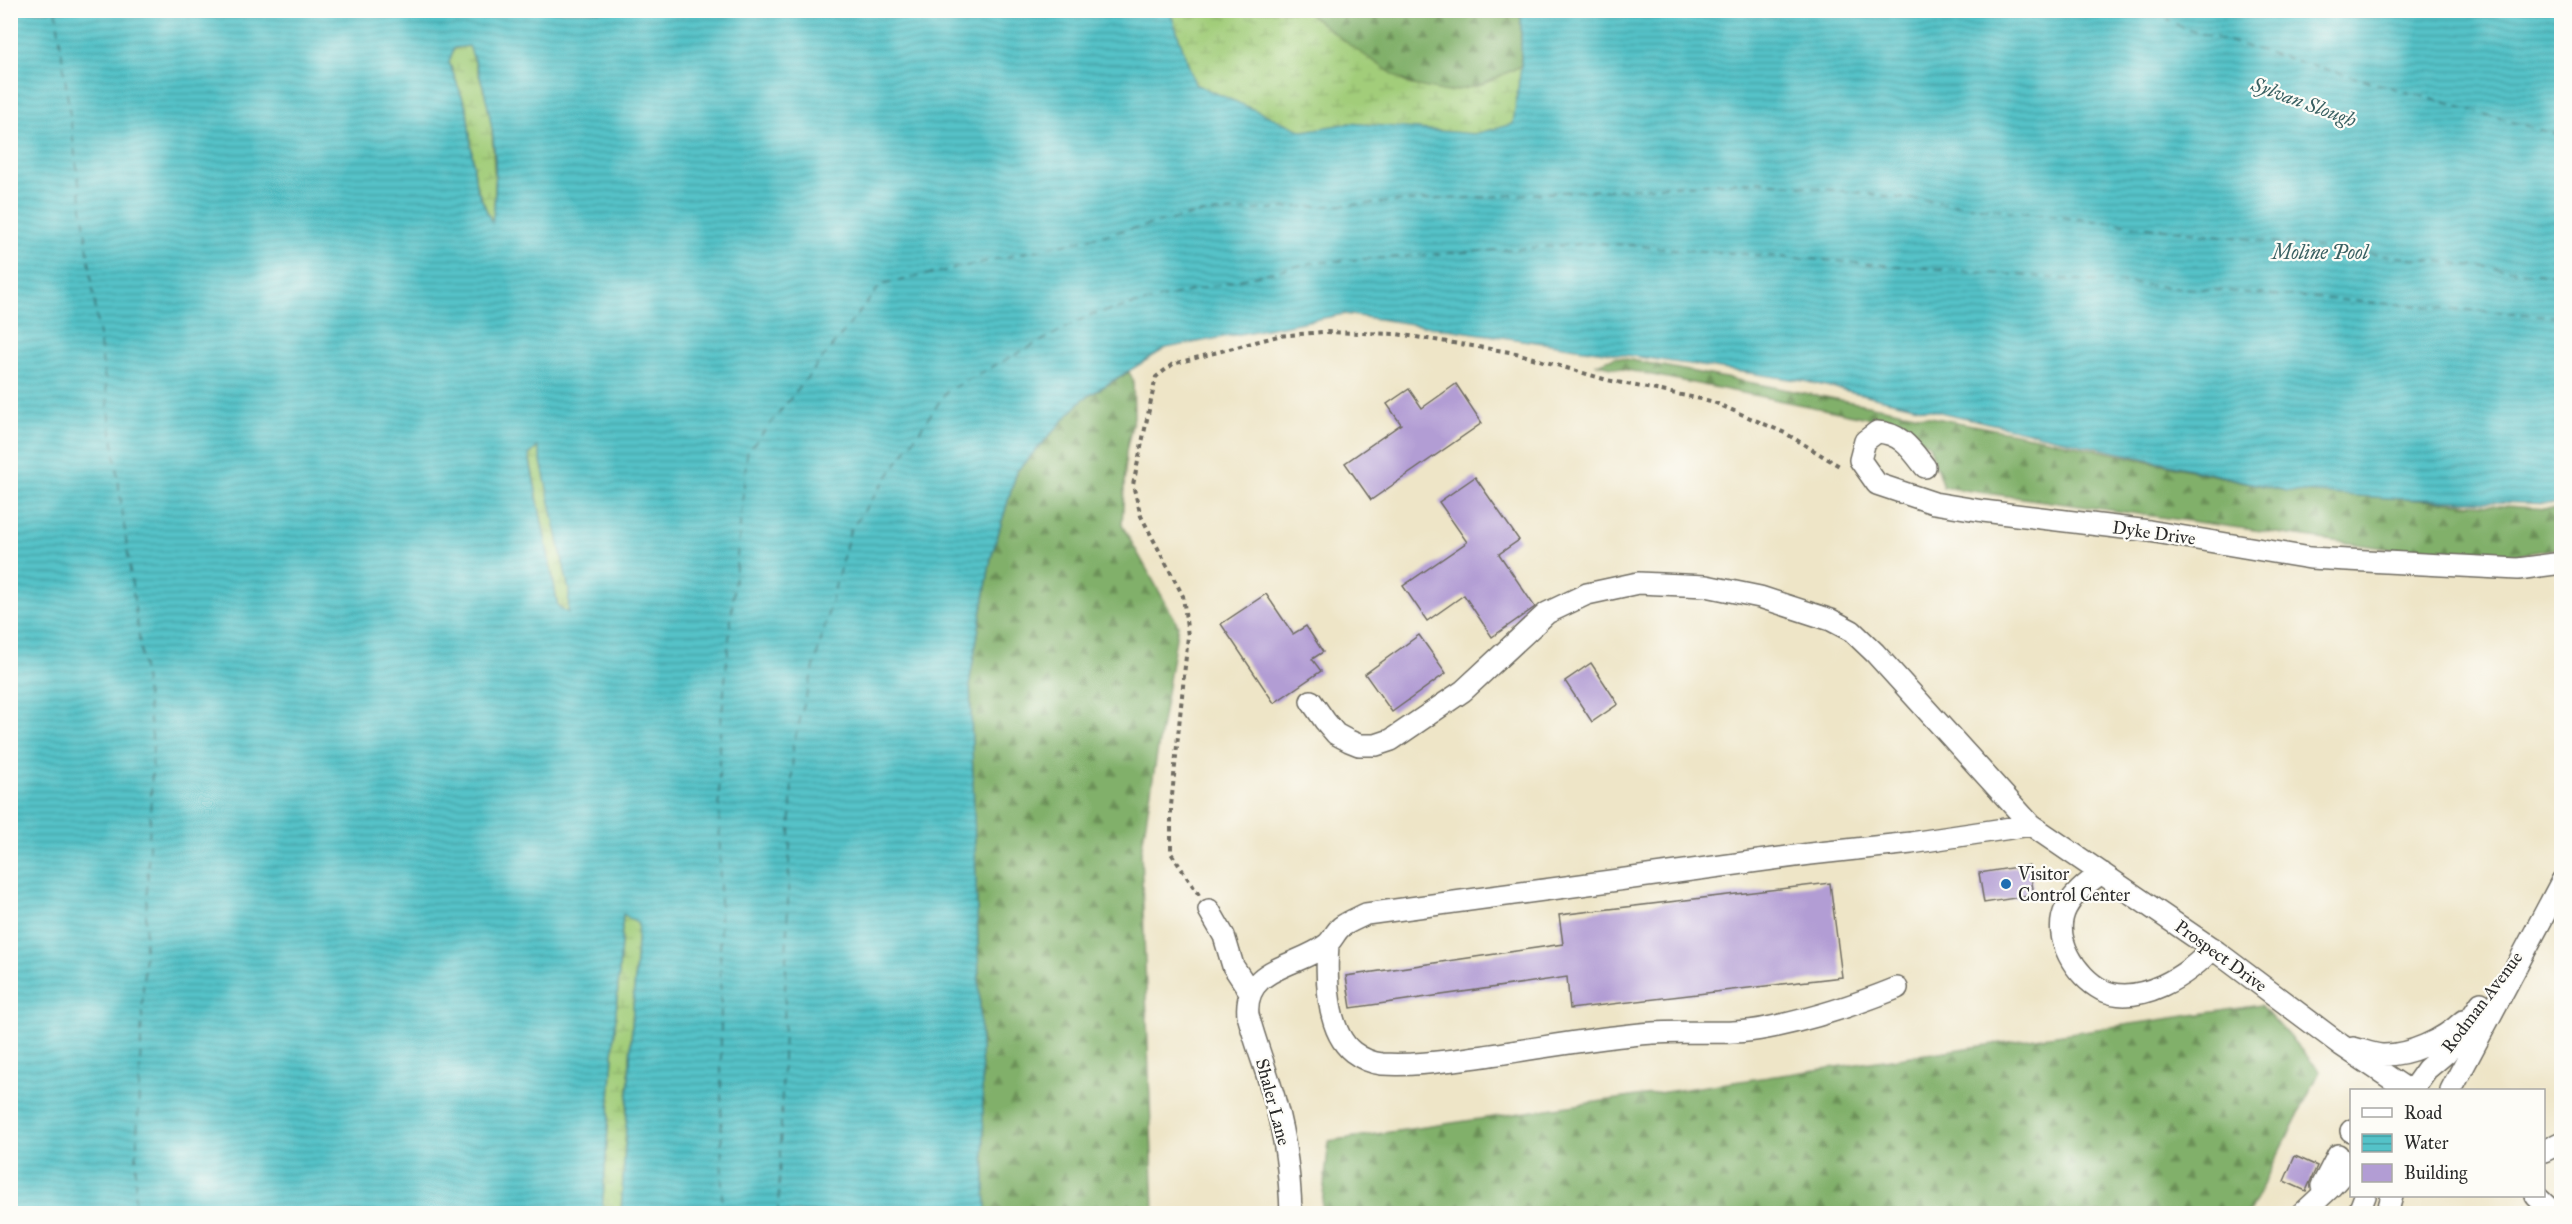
<svg xmlns="http://www.w3.org/2000/svg" width="2572" height="1224" font-family="'IM FELL Great Primer',serif">
<defs>
<pattern id="forest-firs" width="22" height="20" patternUnits="userSpaceOnUse" patternTransform="scale(1.5)"><rect width="22" height="20" fill="#81b06a"/><path d="M5 1l3.5 6h-7zM16 11l3.5 6h-7z" fill="#6a8f57"/></pattern>
<pattern id="wetland-marsh" width="20" height="14" patternUnits="userSpaceOnUse" patternTransform="scale(1.5)"><rect width="20" height="14" fill="#a2cd7a"/><path d="M1 5h8M5 5V1M11 12h8M15 12V8" fill="none" stroke="#8cb06a"/></pattern>
<pattern id="water-rules" width="6" height="5" patternUnits="userSpaceOnUse" patternTransform="scale(1.5)"><rect width="6" height="5" fill="#54c2c8"/><path d="M0 2.5h6" fill="none" stroke="#469ea3"/></pattern>
</defs>
<rect width="100%" height="100%" fill="#fdfcf7"/>
<filter id="ink" filterUnits="userSpaceOnUse"><feTurbulence type="fractalNoise" baseFrequency=".0167" numOctaves="2"/><feDisplacementMap in="SourceGraphic" scale="12" xChannelSelector="R" yChannelSelector="G"/><feConvolveMatrix kernelMatrix="1 2 1 2 8 2 1 2 1" color-interpolation-filters="sRGB"/></filter>
<filter id="wash" filterUnits="userSpaceOnUse"><feTurbulence type="fractalNoise" baseFrequency=".008" numOctaves="4" result="noise"/><feDisplacementMap in="SourceGraphic" scale="24" xChannelSelector="R" yChannelSelector="G"/><feGaussianBlur stdDeviation="1.35" result="paint"/><feColorMatrix in="noise" values="0 0 0 0 0 0 0 0 0 0 0 0 0 0 0 0 0 1.4 0 .05"/><feComposite in="paint" operator="in"/></filter>
<g filter="url(#wash)">
<rect width="100%" height="100%" fill="#eee5c7"/>
<!-- forest -->
<path fill="url(#forest-firs)" stroke="#566e4a" stroke-width="1.5" d="M1305 11H1521V66C1499 76 1473 92 1447 92 1400 92 1341 39 1305 11Z
M1615 357 2046 439 2287 491 2561 510V548L2478 561 1943 487 1929 444 1878 420 1597 364Z
M1129 372 1133 380 1134 417 1126 451 1122 525 1178 625 1141 852 1154 1213 986 1214 970 679 991 558 1017 471 1083 399Z
M2261 1005 2320 1071 2249 1213H1321L1329 1141Z"/>
<!-- wetland -->
<path fill="url(#wetland-marsh)" stroke="#667c52" stroke-width="1.5" d="M1069 11H1305L1351 46 1408 84 1448 92 1481 85 1521 66V11L1533 137 1201 157Z
M470 46 491 113 495 186 493 225 476 186 467 110 449 62 454 48Z
M539 446 569 590V614L558 606 529 454Z
M623 913 638 923 621 1213 602 1214Z"/>
<!-- water -->
<path fill="url(#water-rules)" stroke="#40767a" stroke-width="1.5" fill-rule="evenodd" d="M10 11H1170L1195 84 1303 131 1350 123 1474 134 1513 124 1521 66V11H2561V504L2403 499 2287 491 1804 381 1344 314 1166 348 1083 399 1017 471 991 558 970 679 986 1213H621L638 924 623 914 602 1213H11ZM469 46C492 101 501 164 492 223L476 186 467 110 449 62 454 48ZM538 447 569 590 568 613 558 606 529 455Z"/>
<g fill="none" stroke-linecap="round" stroke-linejoin="round">
<!-- ferry -->
<path stroke="#396062" stroke-width="1.5" stroke-dasharray="8 6" stroke-linecap="butt" d="M56 10 153 744 134 1214
M2151 10 2185 29 2562 136
M722 1214 719 744 747 453 881 285 1202 213 1758 181 2562 276
M778 1214 793 746 850 531 947 391 1090 315 1310 263 1599 243 2562 317"/>
</g>
<g id="blocks">
<!-- building -->
<path fill="#b29dd4" d="M1456 384 1482 423 1371 500 1345 463 1401 424 1387 404 1409 389 1422 408Z
M1475 477 1519 540 1499 554 1535 607 1492 637 1464 595 1427 621 1403 586 1467 542 1439 502Z
M1266 594 1293 634 1306 626 1323 652 1312 659 1321 671 1274 703 1221 624Z
M1419 635 1446 673 1392 712 1365 674Z
M1591 663 1618 704 1592 722 1565 681Z
M2029 865 2034 895 1984 903 1979 873Z
M1830 883 1842 977 1570 1009 1567 977 1351 1008 1346 976 1563 944 1559 915Z
M2295 1156 2317 1166 2306 1191 2284 1181Z"/>
</g>
</g>
<g filter="url(#ink)">
<use href="#blocks" fill-opacity="0" stroke="#6f6c62" stroke-width="1.5"/>
<g fill="none" stroke-linecap="round" stroke-linejoin="round">
<defs>
<path id="minor" d="M1925 467C1911 449 1901 433 1877 432L1865 441 1860 460 1877 484 1934 503 1983 511 2149 531 2310 558 2518 569 2562 563
M1311 701 1325 721 1336 734 1349 741 1359 745H1376L1391 740 1463 691 1547 613 1587 594 1638 583 1706 586 1760 597 1831 620 1852 631 1875 653 2031 825 2217 952 2341 1045 2408 1090
M2102 873C2088 882 2074 893 2066 908 2051 937 2076 977 2102 990 2138 1007 2190 975 2212 948
M1209 910 1224 936 1233 966 1250 992
M1328 944C1326 975 1326 1031 1353 1052 1361 1058 1372 1063 1382 1064 1414 1066 1446 1061 1477 1057 1536 1049 1595 1037 1653 1033 1691 1030 1730 1036 1767 1028 1812 1019 1855 1005 1897 988
M2353 1048C2362 1050 2372 1054 2381 1055 2409 1056 2443 1040 2463 1021
M2412 1090 2427 1069 2446 1053 2455 1042 2481 1003
M2451 1090 2562 881
M2351 1131 2352 1130
M2544 1151 2562 1142
M2322 1186 2338 1155
M2536 1196 2555 1214
M1291 1214C1290 1169 1283 1124 1269 1081 1262 1059 1254 1038 1248 1015 1243 967 1298 967 1326 945 1332 941 1335 932 1341 927 1348 922 1358 918 1366 914L1810 854 1911 843 2031 825
M2302 1214 2331 1187 2352 1164
M2358 1214 2365 1196
M2387 1214 2392 1196"/>
</defs>
<!-- minor casing -->
<use href="#minor" stroke="#6f6c62" stroke-width="24"/>
<!-- path -->
<path stroke="#6f6c62" stroke-width="4" stroke-dasharray="4.5 4.5" stroke-linecap="butt" d="M1199 895 1171 853V806L1188 636 1183 596 1141 516 1133 485 1156 377 1173 364 1278 336 1323 332 1397 334 1516 353 1607 380 1711 401 1785 433 1841 467"/>
<!-- minor -->
<use href="#minor" stroke="#fff" stroke-width="21"/>
</g>
</g>
<!-- markers -->
<circle fill="#1f6fb2" stroke="#fdfcf7" stroke-width="2" cx="2006" cy="884" r="6"/>
<g text-anchor="middle" stroke-width="4.5" stroke-linejoin="round" paint-order="stroke">
<!-- street labels -->
<g font-size="18" fill="#2b2b2b" stroke="#fdfcf7">
<text transform="translate(2154 533) rotate(8)" y="6">Dyke Drive</text>
<text transform="translate(2221 956) rotate(36)" y="6">Prospect Drive</text>
<text transform="translate(2482 1002) rotate(-53)" y="6">Rodman Avenue</text>
<text transform="translate(1273 1102) rotate(75)" y="6">Shaler Lane</text>
</g>
<!-- poi labels -->
<g font-size="18" fill="#2b2b2b" stroke="#fdfcf7" text-anchor="start">
<text x="2018" y="880">Visitor<tspan x="2018" dy="21">Control Center</tspan></text>
</g>
<!-- water labels -->
<g font-size="20" font-style="italic" fill="#396062" stroke="#fdfcf7">
<text transform="translate(2304 102) rotate(20)" y="7">Sylvan Slough</text>
<text x="2320" y="259">Moline Pool</text>
</g>
</g>
<!-- margin -->
<rect width="2572" height="1224" fill="none" stroke="#fdfcf7" stroke-width="36"/>
<!-- legend -->
<rect x="2350" y="1089" width="195" height="108" fill="#fdfcf7" stroke="#a9a8a5" stroke-width="1.5"/>
<rect x="2362" y="1108" width="30" height="9" fill="#ffffff" stroke="#a9a8a5" stroke-width="1.5"/>
<text x="2404" y="1119" font-size="18" fill="#2b2b2b">Road</text>
<rect x="2362" y="1134" width="30" height="18" fill="url(#water-rules)" stroke="#a9a8a5" stroke-width="1.5"/>
<text x="2404" y="1149" font-size="18" fill="#2b2b2b">Water</text>
<rect x="2362" y="1164" width="30" height="18" fill="#b29dd4" stroke="#a9a8a5" stroke-width="1.5"/>
<text x="2404" y="1179" font-size="18" fill="#2b2b2b">Building</text>
</svg>
